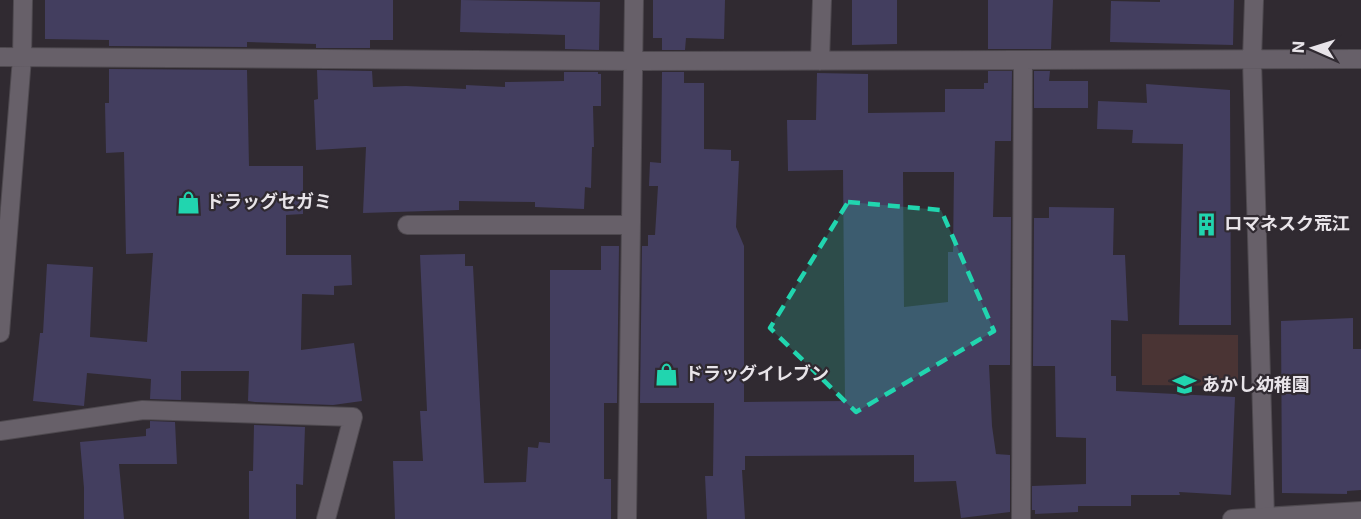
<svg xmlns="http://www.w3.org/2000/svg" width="1361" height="519" font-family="Inter,'Noto Sans JP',sans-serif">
<rect width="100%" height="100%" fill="#302a31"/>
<!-- green -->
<path fill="#4a3434" d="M1142 334 1238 335V386L1142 385Z"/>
<!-- building -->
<path fill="#433e5f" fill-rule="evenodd" d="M45 0H393V40H370V48H316V44L247 42V47L109 46V40L45 39Z
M461 0 600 2 599 50 565 49V35L460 32Z
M653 0H725L724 39 686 38 685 50H662V38H653Z
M852 0H897V44L852 45Z
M988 0H1053L1051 49H988Z
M1160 0H1234L1233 45 1110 42 1111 1 1160 2Z
M109 69 247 70 249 166H303V214L286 215V255H351L352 285 334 286V295L302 294 301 350 354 343 362 401 333 405 255 402 248 401 249 371H181V400L150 399 151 379 87 373 84 406 33 401 40 333H43L47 264 93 267 90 337 147 342 153 253 126 254 124 152 106 153 105 103H109Z
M317 70 372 71 373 87 406 86 466 89V85L505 87V82L564 81V72H598V74H601V106H593L594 147H592L591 188 585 187 584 209 535 207V202L459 201V210L363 213 366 147 316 150 314 100 318 99Z
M988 71H1012L1011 141H995L993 217H1011L1010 365H989L992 426 996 454 1010 455V512L961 518 956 481 914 482V455L745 456V470H742L745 519H707L705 476H713L714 403H640L642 246H648V235H655L658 186H649L650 162 661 163 662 72H684V83H704V149L731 150V161H739L736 227 744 246V402L845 401 843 170 788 171 787 120H816L817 73 868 74V113L945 112V89H984V83H988ZM903 172H954L953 252H948V302L904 307Z
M1034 71H1050L1049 81H1088V108H1034Z
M1146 84 1230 90 1231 325H1179L1183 144 1132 143 1133 130 1097 129 1098 101 1147 103Z
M1049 207 1114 208 1113 255H1125L1128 321 1111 320V376H1116V391L1235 397 1231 495 1179 492 1180 495H1131V506H1078V512L1035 514V510H1032V486L1086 484V438L1056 437 1055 366H1033L1034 218H1049Z
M601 246H619L617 403H604V479H611V519H395L393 461H423L420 411H427L420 255 465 254V266H473L484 483 526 482 528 447 538 448 539 442 550 443V270H601Z
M1353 318V349H1361V490L1347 491V494L1282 493 1281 321Z
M150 421 175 422 177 464H119L124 519H84V488L80 442 146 436V429L150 428Z
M254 425 305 427 303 485 296 484V519H249V471H253Z"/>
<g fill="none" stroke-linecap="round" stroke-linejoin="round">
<defs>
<path id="minor" d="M1254 0 1252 60 1265 518
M0 57 633 61 1361 59
M820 61 822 0
M407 225H631
M0 333 22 58 23 0
M0 431 143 410 353 417 326 519
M627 519 634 0
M1021 519 1023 60"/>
<path id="tertiary" d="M1232 519 1361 511"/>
</defs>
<!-- minor casing -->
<use href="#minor" stroke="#4e494f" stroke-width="20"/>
<!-- tertiary casing -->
<use href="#tertiary" stroke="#4e494f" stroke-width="20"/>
<!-- minor -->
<use href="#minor" stroke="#676069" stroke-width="18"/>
<!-- tertiary -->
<use href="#tertiary" stroke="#676069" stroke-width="18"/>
</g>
<!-- marked area -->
<path fill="#21d5af" fill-opacity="0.2" stroke="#21d5af" stroke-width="4.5" stroke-dasharray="12 8" stroke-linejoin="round" d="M848 202 941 210 994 331 856 412 770 328Z"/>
<!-- icons -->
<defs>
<symbol id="shop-bare" viewBox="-9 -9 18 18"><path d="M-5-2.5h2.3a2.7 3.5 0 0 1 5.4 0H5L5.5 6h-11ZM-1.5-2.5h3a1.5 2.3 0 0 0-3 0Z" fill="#21d5af" stroke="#302a31" stroke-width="2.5" paint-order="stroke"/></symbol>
<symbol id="building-bare" viewBox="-9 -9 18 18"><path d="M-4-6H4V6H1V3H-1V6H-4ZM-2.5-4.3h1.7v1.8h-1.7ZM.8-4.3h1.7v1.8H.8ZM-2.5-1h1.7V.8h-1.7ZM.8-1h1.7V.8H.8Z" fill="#21d5af" stroke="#302a31" stroke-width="2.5" paint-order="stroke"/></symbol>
<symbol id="school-bare" viewBox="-9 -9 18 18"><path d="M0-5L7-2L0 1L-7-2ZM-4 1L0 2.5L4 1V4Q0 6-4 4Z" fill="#21d5af" stroke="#302a31" stroke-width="2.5" paint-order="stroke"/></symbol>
</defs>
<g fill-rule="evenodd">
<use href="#shop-bare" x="172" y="186" width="33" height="33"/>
<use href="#building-bare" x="1190" y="208" width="33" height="33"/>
<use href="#shop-bare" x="650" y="358" width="33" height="33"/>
<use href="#school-bare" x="1168" y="368" width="33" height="33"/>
</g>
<g text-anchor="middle" stroke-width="4.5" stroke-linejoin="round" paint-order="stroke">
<!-- poi labels -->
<g font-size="18" font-weight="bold" fill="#e8e4e9" stroke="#302a31" text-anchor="start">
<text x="206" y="208">ドラッグセガミ</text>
<text x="1224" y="230">ロマネスク荒江</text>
<text x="685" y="380">ドラッグイレブン</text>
<text x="1202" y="391">あかし幼稚園</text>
</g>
</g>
<!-- north arrow -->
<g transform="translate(1313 48) rotate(273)" stroke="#302a31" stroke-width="4.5" paint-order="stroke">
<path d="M0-4.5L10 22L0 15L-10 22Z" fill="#e8e4e9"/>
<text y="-9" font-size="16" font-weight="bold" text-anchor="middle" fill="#e8e4e9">N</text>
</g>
</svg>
